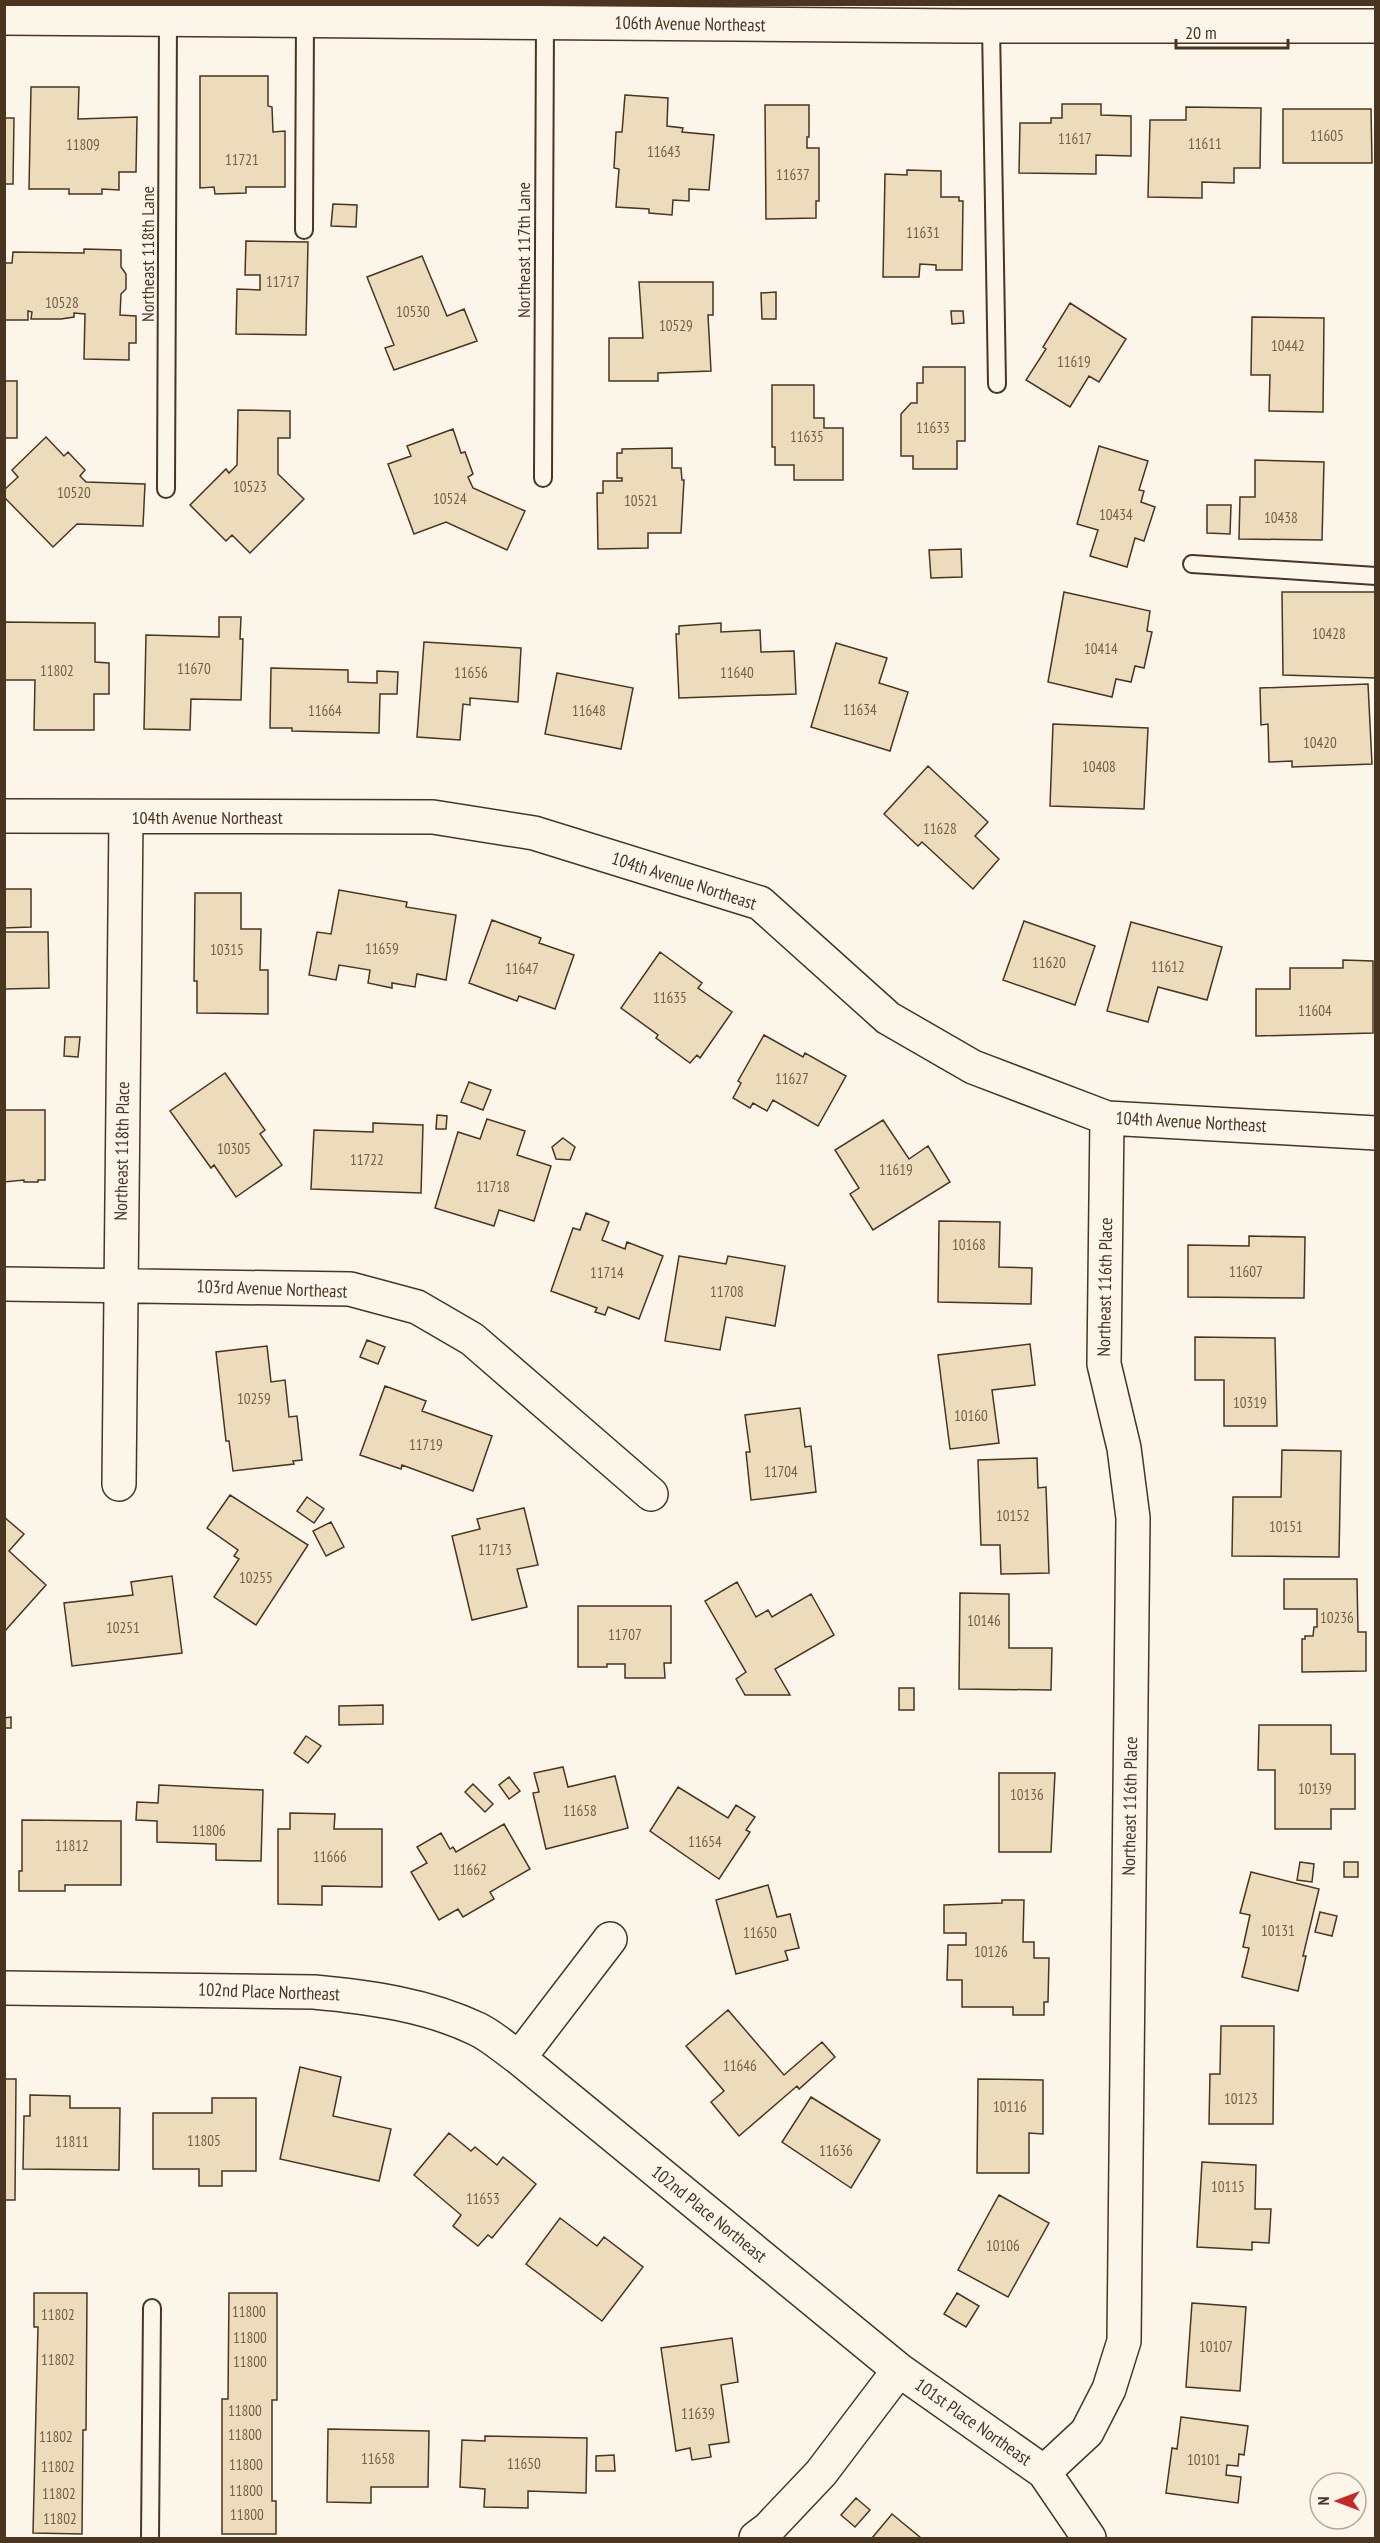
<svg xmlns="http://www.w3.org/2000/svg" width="1380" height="2543" font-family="'PT Sans Narrow',sans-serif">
<rect width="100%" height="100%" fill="#fbf6e9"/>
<!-- building -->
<path fill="#ecdcbc" stroke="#4a3520" stroke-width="1.5" d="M200 76H268V106L272 107 273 132 285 131V187H246V193L215 194 214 187 200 188Z
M31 87H79L78 119 137 117 136 172H119V190L102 189V194H69V189H29Z
M625 95 668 98 667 126 683 128 682 132 714 135 709 190 689 189V201L673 200 672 215 649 213V209L616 207 619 169 614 168 616 132H622Z
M1062 104H1101V115L1131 116V156L1096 155V174L1019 173 1020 123H1051V118H1062Z
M765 105H809V137H807V148H819V201H816V218L766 219Z
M1186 107 1261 108 1260 168H1234V183L1202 182V198L1148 197 1150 120H1186Z
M1283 109H1371L1372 163H1283Z
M4 118H14L13 184H4Z
M907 170 941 171V197H959V201H963L962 270H936V265L920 264 919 277H883L885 174 907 175Z
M333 204 357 205 356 227 331 226Z
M246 241 308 242 306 335 236 334 237 289 260 290V275H245Z
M84 249 121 250V267L126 274V289L121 294 120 315 136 316V343H129V360L84 359 85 314 74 313V317L61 319H31L32 312 28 311V320H4V263H12L13 252 84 253Z
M422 256 447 316 464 309 477 341 394 370 385 348 394 345 367 277Z
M639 282H713V315H708L711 371 658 373V381H609V338H643Z
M776 292V319H762L761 293Z
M1070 303 1126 339 1099 382 1089 376 1070 407 1026 380 1046 349 1043 347Z
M951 311H963L964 323 952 324Z
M1252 317 1324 318 1323 412 1269 411 1270 375H1251Z
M923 367H965V441H957V469H913V456H901V414L911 403H917V383H923Z
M4 381H17V438H4Z
M772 385H814V418H824V428H843V480H794V465H775V447H772Z
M238 410 290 411V438H278V474L304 499 250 553 232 535 226 541 190 505 226 469 229 473 237 465Z
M453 429 461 453 465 452 473 474 468 477 473 488 525 511 507 550 446 522 414 534 388 464 411 456 407 446Z
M46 437 64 456 68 452 85 470 80 476 86 482 145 484 143 526 77 524 53 547 4 497V490L18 477 12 470Z
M1099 446 1148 461 1139 490 1144 491 1141 502 1155 507 1144 541 1135 538 1127 567 1090 556 1098 530 1077 524Z
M672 448V468H681L682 480H684L681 533H648V548L598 549 597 493H603V481H622V478H617V453H622V449Z
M1255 460 1324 462 1322 540 1239 539 1240 497H1255Z
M1207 505H1231L1230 534 1207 533Z
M961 549 962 577 931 578 929 550Z
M1064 592 1150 611 1147 631 1152 632 1144 668 1135 666 1131 682 1116 679 1112 697 1048 682Z
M1282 592H1376V678L1283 675Z
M219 617H241L240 639H243L241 700 191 699 190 730 144 729 146 635 219 637Z
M4 622 95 623V662L109 663V694H94V730H34L35 680H4Z
M721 623V632L760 630 761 652 794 651 796 694 679 698 676 634H679V626Z
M424 642 521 648 518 702 470 698V705L463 704 460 740 417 737Z
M836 643 887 658 879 683 908 692 890 751 811 727Z
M271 668 348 670V682L377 683V671L398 672 397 694H380L379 733 292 731V728H270Z
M557 673 633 688 621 749 545 734Z
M1368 684 1372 764 1292 767V761L1269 762 1268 724 1261 725 1260 688Z
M1053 724 1148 728 1144 809 1050 806Z
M928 766 988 822 975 836 999 859 973 889 922 842 918 846 884 814Z
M4 889H31V927L4 928Z
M339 890 407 902 406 907 456 915 446 980 417 974 415 987 392 983V988L368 983 370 970 339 965 336 980 309 975 317 932 331 934Z
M195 893H241V929H261L260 970H268V1014L197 1013V981H194Z
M492 920 541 938 539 943 574 955 555 1009 519 996 517 1001 469 983Z
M1024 921 1095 946 1075 1005 1003 980Z
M1131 922 1222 947 1207 1000 1158 987 1148 1022 1107 1011Z
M4 932H48L49 988 4 989Z
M660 952 702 983 698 988 732 1012 700 1058 697 1055 690 1063 656 1038 658 1035 621 1008Z
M1343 960 1373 961V1033L1256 1036V989H1290V968H1343Z
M764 1035 803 1057 805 1053 846 1076 818 1126 773 1100 767 1111 753 1103 750 1108 733 1098 741 1083 738 1081Z
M65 1037H80L78 1057 64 1056Z
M225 1073 265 1130 260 1134 282 1165 236 1197 214 1165 211 1168 170 1111Z
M469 1082 491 1090 483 1110 461 1102Z
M4 1110H45V1180H38V1182H24V1180L4 1182Z
M437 1115 447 1116 446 1129H436Z
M487 1119 525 1131 517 1155 551 1166 534 1221 499 1210 494 1226 435 1208 458 1132 480 1139Z
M883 1120 909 1159 928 1146 950 1182 873 1230 850 1194 859 1188 835 1150Z
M373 1123 423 1125 421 1193 311 1189 314 1130 373 1132Z
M563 1138 575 1147 570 1160 556 1159 552 1147Z
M586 1213 609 1222 602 1240 625 1249 627 1242 663 1256 639 1319 608 1307 605 1315 595 1312 597 1308 551 1291 573 1228 580 1230Z
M939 1221 1000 1222 999 1267 1032 1268 1031 1304 938 1302Z
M1249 1236 1305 1237 1304 1298 1188 1297V1245L1249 1246Z
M679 1256 726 1264 728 1256 785 1266 775 1326 726 1317 720 1350 665 1341Z
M1195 1337 1275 1338 1277 1426H1224V1380H1195Z
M367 1340 385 1347 378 1364 360 1357Z
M1030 1344 1035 1385 992 1390 999 1443 950 1449 938 1355Z
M267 1346 271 1382 285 1380 289 1417 297 1416 302 1460 293 1461 294 1464 233 1471 229 1441H226L216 1352Z
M385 1386 426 1401 422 1411 492 1436 473 1491 402 1465 401 1469 360 1455Z
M800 1408 805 1447 811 1446 816 1492 751 1500 746 1452H750L745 1415Z
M1282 1450 1341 1451 1339 1557 1232 1556 1233 1497H1281Z
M1037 1458 1038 1488 1046 1487 1049 1573 1001 1574 1000 1545H981L978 1460Z
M230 1495 308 1545 256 1625 214 1597 239 1559 234 1556 238 1550 207 1528Z
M307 1497 324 1509 314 1523 297 1511Z
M524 1508 538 1565 517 1569 527 1607 472 1620 452 1536 480 1529 477 1519Z
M4 1517 24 1534 9 1551 46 1585 4 1632Z
M331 1522 344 1547 326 1556 313 1531Z
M172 1576 182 1653 72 1666 64 1603 133 1595 131 1582Z
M1284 1579H1357L1358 1632H1366V1671L1302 1672V1639H1305V1636H1313L1314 1627H1317V1609H1284Z
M737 1582 756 1617 768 1610 772 1617 811 1594 834 1635 775 1669 790 1695H745L736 1679 746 1672 705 1601Z
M960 1593 1009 1594V1648H1052L1051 1690 959 1689Z
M578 1606H671V1663H664L665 1678H625V1664H607V1667H578Z
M899 1688H914V1710H899Z
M383 1705V1724L339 1725V1706Z
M11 1717V1728H4V1718Z
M1259 1725H1331V1754H1355V1809H1331V1829H1275V1770H1258Z
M306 1736 321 1746 308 1763 294 1753Z
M563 1767 568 1787 615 1776 628 1828 546 1849 533 1793 539 1792 534 1773Z
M999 1773H1055L1051 1852H999Z
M509 1777 520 1791 509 1799 499 1785Z
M473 1784 493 1804 485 1812 465 1792Z
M159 1785 263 1790 261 1861 216 1860V1844L157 1842V1821L136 1820 137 1802 158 1803Z
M678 1787 728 1818 736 1805 755 1817 746 1830 750 1832 719 1879 650 1831Z
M290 1813 335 1814 334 1829H382V1887L322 1886V1905L278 1904V1829H290Z
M22 1820 121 1821V1885H65V1891H19V1871H22Z
M504 1824 530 1869 490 1892 494 1899 463 1917 458 1909 439 1920 411 1872 427 1863 417 1847 441 1833 450 1849 453 1847 456 1852Z
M1300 1862 1314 1864 1312 1882 1297 1880Z
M1344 1862H1358V1877H1344Z
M1251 1872 1319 1889 1303 1956H1306L1298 1991 1242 1977 1249 1948 1243 1947 1250 1915 1240 1913Z
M768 1885 777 1917 790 1914 799 1948 785 1951 788 1960 736 1974 716 1900Z
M1002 1900H1024L1023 1942H1034V1958H1049L1048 2002H1044V2015H1013V2007H962V1980H947L948 1945H966V1933H944V1905L1002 1903Z
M1320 1912 1337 1916 1332 1936 1315 1932Z
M728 2010 784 2075 822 2042 835 2057 799 2089 797 2086 739 2136 711 2102 724 2091 686 2046Z
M1221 2026H1274L1273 2124H1209L1210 2074H1220Z
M300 2067 341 2077 333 2116 391 2129 379 2181 280 2159Z
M4 2079H16L15 2200H4Z
M978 2079 1043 2080V2134L1029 2133V2173H977Z
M30 2095 70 2096V2108H120L119 2170 23 2169 24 2116H30Z
M811 2097 880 2140 851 2188 782 2142Z
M212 2098H256V2171H222V2186H199V2169H153V2113H212Z
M449 2133 471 2151 475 2147 497 2165 503 2157 536 2184 492 2238 488 2235 478 2246 453 2226 461 2215 414 2175Z
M1202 2162 1256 2165 1255 2209H1271L1269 2243 1252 2242V2250L1197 2247Z
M999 2195 1049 2223 1008 2297 958 2270Z
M560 2218 597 2246 604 2237 643 2267 602 2321 526 2264Z
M34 2293H87L86 2430H83L82 2534 33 2533 38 2327H34Z
M229 2293H277V2400H272V2501H276V2534H222V2399H228Z
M957 2293 979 2306 966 2327 944 2314Z
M1192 2303 1246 2307 1240 2391 1186 2387Z
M732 2338 738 2382 721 2385 729 2442 709 2445 711 2457 692 2460 690 2448 676 2451 661 2348Z
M1181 2417 1248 2426 1244 2455 1239 2454 1238 2466 1227 2465 1226 2475 1241 2477 1238 2503 1166 2493 1172 2448 1177 2449Z
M328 2429 429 2431 428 2487H371V2503L327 2502Z
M485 2436 587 2438 586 2493 528 2491V2508L484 2507 485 2489 460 2487 462 2440 485 2441Z
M614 2455 615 2471H596V2456Z
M856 2498 870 2510 855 2527 841 2515Z
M892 2514 921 2538H872Z"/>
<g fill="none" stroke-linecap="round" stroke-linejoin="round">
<defs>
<path id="lane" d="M991 26 997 384
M304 230 305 19
M543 478 545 22
M166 489 168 18
M1192 564 1376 576
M150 2538 152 2308"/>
<path id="street" d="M4 18 965 26H1376
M4 816 433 817 534 833 760 903 888 1018 973 1067 1107 1118 1376 1133
M4 1284 350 1289 417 1307 472 1339 651 1494
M119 1484 126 818
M4 1988 314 1992C369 1997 427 2005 477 2029 492 2036 506 2049 519 2058L899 2370 1044 2472 1089 2538
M519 2058 610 1939
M1044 2472 1087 2432 1109 2389 1124 2341 1133 1518 1124 1448 1104 1364 1107 1118
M756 2538 768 2529 821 2473 899 2370"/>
</defs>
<!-- lane casing -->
<use href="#lane" stroke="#4a3520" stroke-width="20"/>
<!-- street casing -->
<use href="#street" stroke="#4a3520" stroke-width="36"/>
<!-- lane -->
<use href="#lane" stroke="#fbf6e9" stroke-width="16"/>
<!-- street -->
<use href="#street" stroke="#fbf6e9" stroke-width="33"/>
</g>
<g text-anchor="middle" stroke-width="4.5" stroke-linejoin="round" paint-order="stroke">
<!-- number labels -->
<g font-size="15" fill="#725f47">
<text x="1327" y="141">11605</text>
<text x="1075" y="144">11617</text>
<text x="1205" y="149">11611</text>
<text x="83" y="150">11809</text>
<text x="664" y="157">11643</text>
<text x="242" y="165">11721</text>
<text x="793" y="180">11637</text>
<text x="923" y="238">11631</text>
<text x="283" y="287">11717</text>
<text x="62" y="308">10528</text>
<text x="413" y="317">10530</text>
<text x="676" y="331">10529</text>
<text x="1288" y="351">10442</text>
<text x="1074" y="367">11619</text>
<text x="933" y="433">11633</text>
<text x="807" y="442">11635</text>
<text x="250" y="492">10523</text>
<text x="74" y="498">10520</text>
<text x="450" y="504">10524</text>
<text x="641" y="506">10521</text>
<text x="1116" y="520">10434</text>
<text x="1281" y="523">10438</text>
<text x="1329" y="639">10428</text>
<text x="1101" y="654">10414</text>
<text x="194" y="674">11670</text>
<text x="57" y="676">11802</text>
<text x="471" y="678">11656</text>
<text x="737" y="678">11640</text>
<text x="860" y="715">11634</text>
<text x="325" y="716">11664</text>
<text x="589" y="716">11648</text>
<text x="1320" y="748">10420</text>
<text x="1099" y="772">10408</text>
<text x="940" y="834">11628</text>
<text x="382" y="954">11659</text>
<text x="227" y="955">10315</text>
<text x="1049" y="968">11620</text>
<text x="1168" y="972">11612</text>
<text x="522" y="974">11647</text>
<text x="670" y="1003">11635</text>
<text x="1315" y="1016">11604</text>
<text x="792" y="1084">11627</text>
<text x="234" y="1154">10305</text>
<text x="367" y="1165">11722</text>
<text x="896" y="1175">11619</text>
<text x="493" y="1192">11718</text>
<text x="969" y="1250">10168</text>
<text x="1246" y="1277">11607</text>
<text x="607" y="1278">11714</text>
<text x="727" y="1297">11708</text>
<text x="254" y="1404">10259</text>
<text x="1250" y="1408">10319</text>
<text x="971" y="1421">10160</text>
<text x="426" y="1450">11719</text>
<text x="781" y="1477">11704</text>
<text x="1013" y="1521">10152</text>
<text x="1286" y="1532">10151</text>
<text x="495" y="1555">11713</text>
<text x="256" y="1583">10255</text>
<text x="1337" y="1623">10236</text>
<text x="984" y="1626">10146</text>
<text x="123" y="1633">10251</text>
<text x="625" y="1640">11707</text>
<text x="1315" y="1794">10139</text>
<text x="1027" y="1800">10136</text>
<text x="580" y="1816">11658</text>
<text x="209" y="1836">11806</text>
<text x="705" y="1847">11654</text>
<text x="72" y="1851">11812</text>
<text x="330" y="1862">11666</text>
<text x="470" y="1875">11662</text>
<text x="1278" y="1936">10131</text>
<text x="760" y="1938">11650</text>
<text x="991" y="1957">10126</text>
<text x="740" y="2071">11646</text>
<text x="1241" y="2104">10123</text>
<text x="1010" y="2112">10116</text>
<text x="204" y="2146">11805</text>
<text x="72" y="2147">11811</text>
<text x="836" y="2156">11636</text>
<text x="1228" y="2192">10115</text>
<text x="483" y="2204">11653</text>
<text x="1003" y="2251">10106</text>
<text x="249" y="2317">11800</text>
<text x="58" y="2320">11802</text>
<text x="250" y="2343">11800</text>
<text x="1216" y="2352">10107</text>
<text x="58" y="2365">11802</text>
<text x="250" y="2367">11800</text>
<text x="245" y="2416">11800</text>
<text x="698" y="2419">11639</text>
<text x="245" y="2440">11800</text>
<text x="56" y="2442">11802</text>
<text x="378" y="2464">11658</text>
<text x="1204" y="2465">10101</text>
<text x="524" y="2469">11650</text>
<text x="246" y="2470">11800</text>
<text x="58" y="2472">11802</text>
<text x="246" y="2496">11800</text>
<text x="59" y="2499">11802</text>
<text x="247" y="2520">11800</text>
<text x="60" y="2524">11802</text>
</g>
<!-- street labels -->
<g font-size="18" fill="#4a3520" stroke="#fbf6e9">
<text transform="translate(690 24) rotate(1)" y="6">106th Avenue Northeast</text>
<text transform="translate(524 250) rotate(-90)" y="6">Northeast 117th Lane</text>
<text transform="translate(148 254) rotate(-90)" y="6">Northeast 118th Lane</text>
<text x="207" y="824">104th Avenue Northeast</text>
<text transform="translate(684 881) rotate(18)" y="6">104th Avenue Northeast</text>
<text transform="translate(1191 1122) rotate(3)" y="6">104th Avenue Northeast</text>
<text transform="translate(122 1151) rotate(-89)" y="6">Northeast 118th Place</text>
<text transform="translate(1105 1287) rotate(-89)" y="6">Northeast 116th Place</text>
<text transform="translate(272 1289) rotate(2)" y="6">103rd Avenue Northeast</text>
<text transform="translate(1130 1806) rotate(-89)" y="6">Northeast 116th Place</text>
<text transform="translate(269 1992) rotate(2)" y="6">102nd Place Northeast</text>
<text transform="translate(709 2214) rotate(39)" y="6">102nd Place Northeast</text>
<text transform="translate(973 2422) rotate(35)" y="6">101st Place Northeast</text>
</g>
</g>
<!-- border -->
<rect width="1380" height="2543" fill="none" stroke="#4a3520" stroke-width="12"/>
<!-- north arrow -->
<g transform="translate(1338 2501) rotate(270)"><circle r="28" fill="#fbf6e9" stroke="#b4a999" stroke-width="1.5"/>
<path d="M0-4.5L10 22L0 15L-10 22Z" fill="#c62828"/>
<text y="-9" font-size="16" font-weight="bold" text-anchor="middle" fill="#4a3520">N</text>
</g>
<!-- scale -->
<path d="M1176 39v9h112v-9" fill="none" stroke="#4a3520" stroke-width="3"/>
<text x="1185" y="39" font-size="18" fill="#4a3520" stroke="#fbf6e9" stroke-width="4.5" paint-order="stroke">20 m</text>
</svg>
